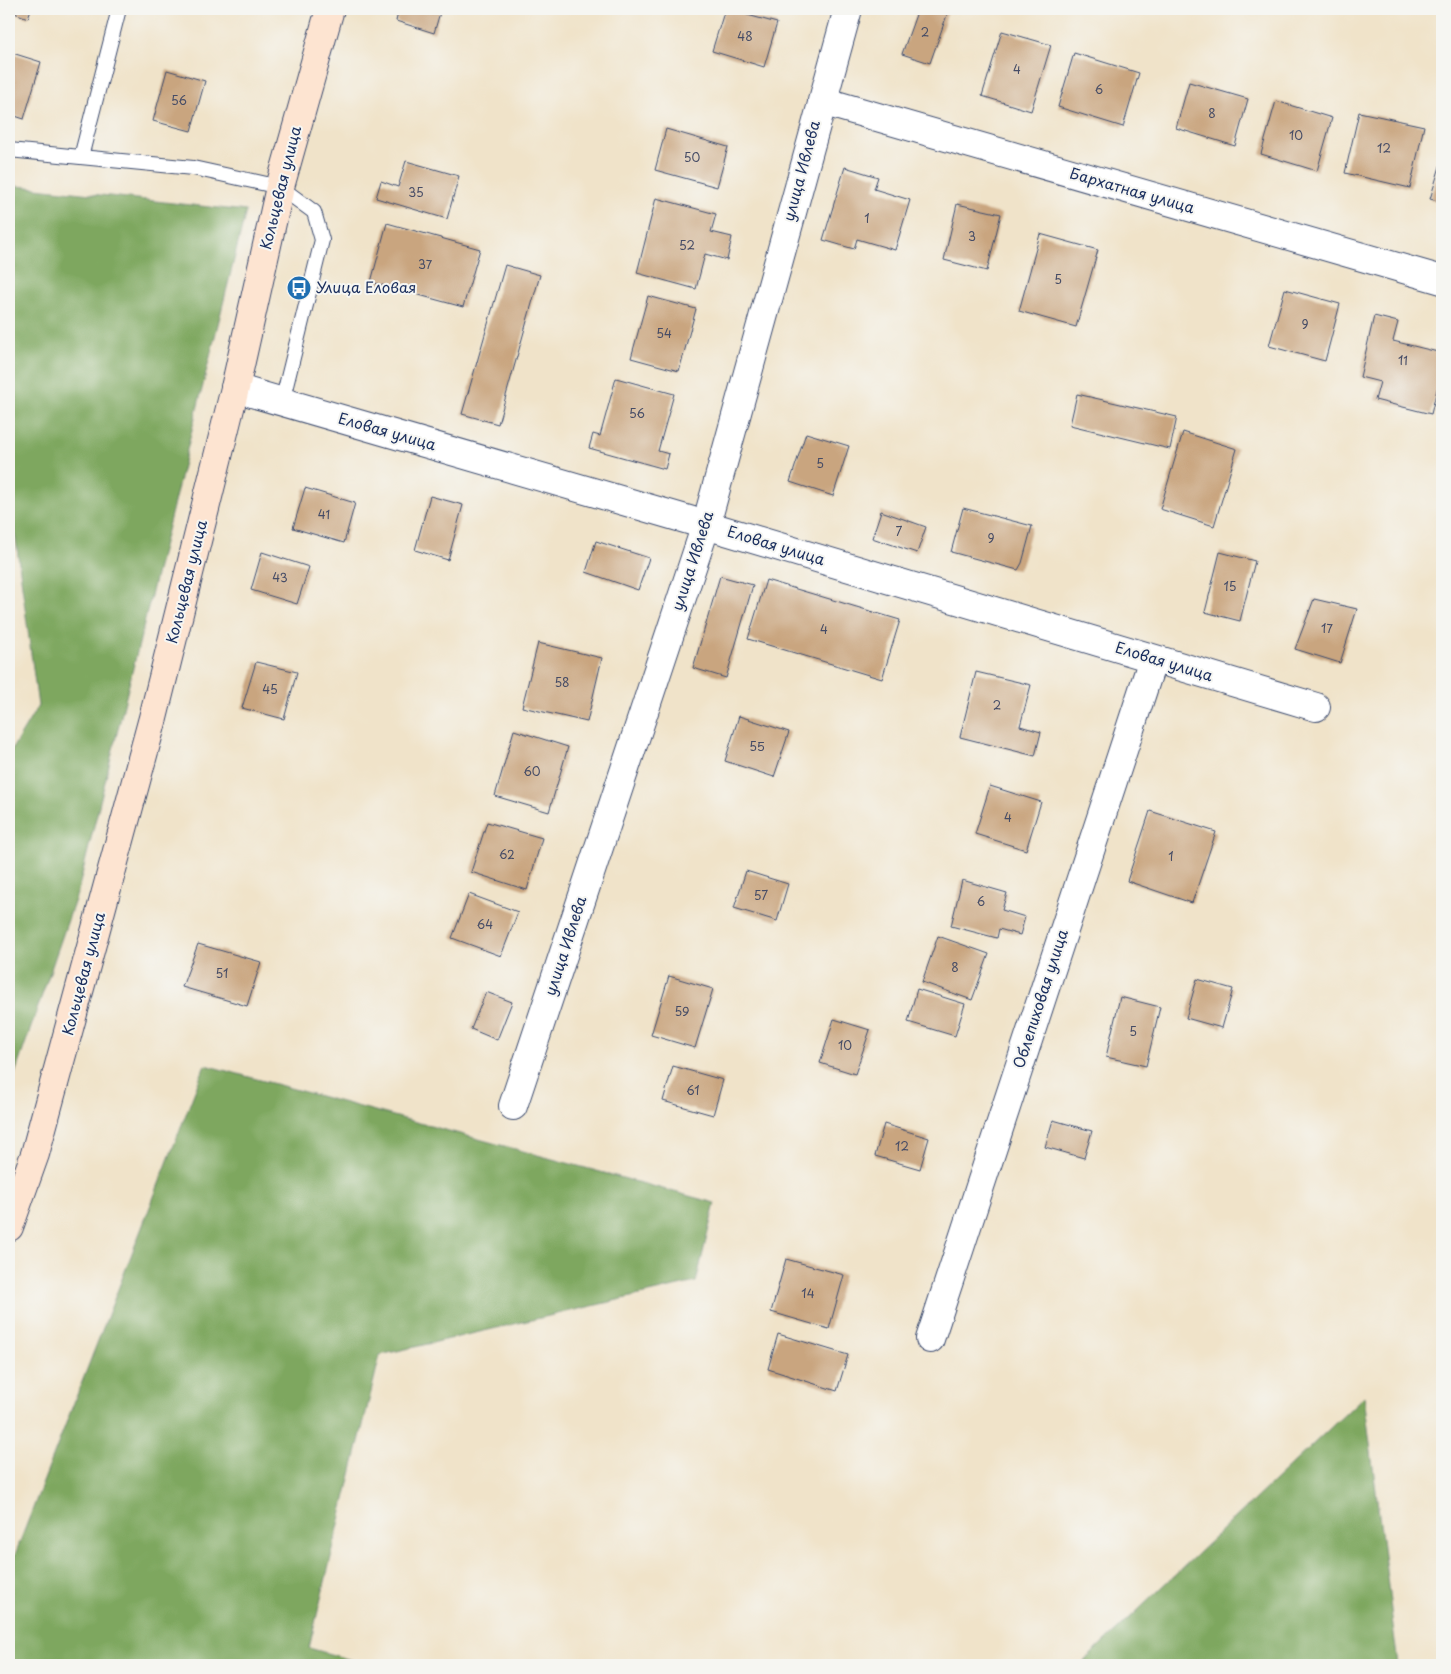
<svg xmlns="http://www.w3.org/2000/svg" width="1451" height="1674" font-family="'Playpen Sans',sans-serif">
<rect width="100%" height="100%" fill="#f6f6f2"/>
<filter id="ink" filterUnits="userSpaceOnUse"><feTurbulence type="fractalNoise" baseFrequency=".02" numOctaves="2"/><feDisplacementMap in="SourceGraphic" scale="10" xChannelSelector="R" yChannelSelector="G"/><feConvolveMatrix kernelMatrix="1 2 1 2 8 2 1 2 1" color-interpolation-filters="sRGB"/></filter>
<filter id="wash" filterUnits="userSpaceOnUse"><feTurbulence type="fractalNoise" baseFrequency=".0096" numOctaves="4" result="noise"/><feDisplacementMap in="SourceGraphic" scale="20" xChannelSelector="R" yChannelSelector="G"/><feGaussianBlur stdDeviation="1.12" result="paint"/><feColorMatrix in="noise" values="0 0 0 0 0 0 0 0 0 0 0 0 0 0 0 0 0 1.4 0 .05"/><feComposite in="paint" operator="in"/></filter>
<g filter="url(#wash)">
<rect width="100%" height="100%" fill="#f0e3c9"/>
<!-- forest -->
<path fill="#7ea75f" stroke="#4c6b5e" d="M9 185 246 211 78 891 9 1091V754L38 706 9 488Z
M205 1065 715 1203 696 1282 380 1355 309 1648 369 1665H9V1570Z
M1364 1396 1398 1665H1080Z"/>
<g id="blocks">
<!-- building -->
<path fill="#c9a57f" d="M9 9H31L28 18 9 11Z
M399 9H441L434 33 396 21Z
M725 9 777 23 764 67 712 51Z
M918 9H940L948 12 930 63 902 54Z
M1002 31 1051 45 1031 111 982 96Z
M9 52 41 62 24 119 9 114Z
M1074 53 1139 73 1123 127 1058 107Z
M167 70 205 81 191 131 153 121Z
M1189 82 1248 99 1235 146 1176 128Z
M1276 101 1332 118 1317 171 1261 154Z
M1359 112 1424 126 1410 188 1345 173Z
M666 129 728 147 717 187 655 170Z
M1442 160V202L1430 199Z
M406 161 459 176 447 219 376 198 381 181 398 187Z
M845 167 878 177 874 189 910 200 895 250 857 239 854 249 823 240Z
M656 198 716 214 711 232 732 237 727 260 705 254 696 289 637 273Z
M957 204 1001 214 987 271 944 260Z
M387 223 480 249 463 307 371 282Z
M1040 234 1098 250 1076 327 1019 311Z
M505 265 540 275 498 424 462 414Z
M1285 289 1340 304 1325 361 1269 346Z
M648 296 696 309 679 371 631 358Z
M1374 316 1398 322 1393 341 1442 353V369L1431 414 1375 400 1380 382 1360 377Z
M616 378 674 394 658 451 669 454 665 469 589 448 593 434 600 436Z
M1077 394 1177 417 1170 449 1070 425Z
M1183 432 1237 449 1214 526 1160 509Z
M806 433 849 446 833 496 790 482Z
M305 488 355 503 344 543 293 528Z
M430 496 463 505 448 560 415 550Z
M963 508 1032 526 1022 563 1018 570 951 552Z
M881 511 926 527 917 553 872 538Z
M596 541 649 558 638 590 586 572Z
M262 552 309 567 297 604 251 590Z
M1220 552 1255 561 1240 621 1205 612Z
M720 576 753 585 726 678 693 668Z
M766 580 900 620 882 679 748 639Z
M1314 599 1357 609 1340 663 1295 649Z
M538 643 602 658 587 722 522 707Z
M256 662 297 672 284 719 242 708Z
M976 672 1031 685 1020 726 1041 732 1035 756 960 737Z
M739 716 789 732 774 777 725 761Z
M514 730 568 747 549 812 495 796Z
M990 786 1041 802 1026 850 975 834Z
M1150 811 1216 832 1192 903 1127 881Z
M487 822 542 838 527 890 471 872Z
M746 871 788 884 777 921 734 908Z
M962 880 1007 893 1002 910 1025 917 1020 935 999 929 997 938 951 926Z
M469 894 518 912 501 956 452 938Z
M938 936 989 954 972 1000 922 982Z
M198 944 261 962 247 1006 182 987Z
M669 976 713 989 695 1048 651 1035Z
M1197 979 1233 989 1222 1028 1186 1018Z
M917 989 965 1004 955 1036 908 1022Z
M486 992 512 1002 497 1040 471 1029Z
M1120 997 1160 1007 1146 1066 1106 1057Z
M834 1019 870 1030 855 1074 820 1063Z
M673 1066 723 1080 713 1115 663 1101Z
M1053 1120 1092 1131 1084 1158 1045 1147Z
M884 1124 929 1138 920 1169 875 1156Z
M786 1259 844 1275 829 1329 771 1312Z
M778 1334 848 1355 837 1391 768 1369Z"/>
</g>
</g>
<g filter="url(#ink)">
<use href="#blocks" fill-opacity="0" stroke="#3b4a6e" stroke-width="1"/>
<g fill="none" stroke-linecap="round" stroke-linejoin="round">
<defs>
<path id="lane" d="M9 150 193 168 280 187 314 212 322 240 282 402
M81 157 119 9"/>
<path id="street" d="M822 101 1442 280
M235 388 706 525 1316 707
M513 1106 706 525 848 9
M930 1339 1153 659"/>
<path id="secondary" d="M9 1227 35 1154 153 718 235 388 280 187 330 9"/>
</defs>
<!-- lane casing -->
<use href="#lane" stroke="#3b4a6e" stroke-width="16"/>
<!-- street casing -->
<use href="#street" stroke="#3b4a6e" stroke-width="30"/>
<!-- secondary casing -->
<use href="#secondary" stroke="#3b4a6e" stroke-width="30"/>
<!-- lane -->
<use href="#lane" stroke="#fff" stroke-width="14"/>
<!-- street -->
<use href="#street" stroke="#fff" stroke-width="28"/>
<!-- secondary -->
<use href="#secondary" stroke="#fde4d1" stroke-width="28"/>
</g>
</g>
<!-- icons -->
<defs>
<symbol id="bus-disc" viewBox="-11 -11 22 22"><circle r="9.5" fill="#1f6fb2" stroke="#f6f6f2"/><path d="M-5-6H5V4H4V6H2V4H-2V6H-4V4H-5ZM-3.5-4V0h7V-4ZM-3.5 1.2v1.5H-2V1.2ZM2 1.2v1.5H3.5V1.2Z" fill="#fff"/></symbol>
</defs>
<g fill-rule="evenodd">
<use href="#bus-disc" x="285" y="274" width="28" height="28"/>
</g>
<g text-anchor="middle" stroke-width="4" stroke-linejoin="round" paint-order="stroke">
<!-- number labels -->
<g font-size="12" fill="#464c66">
<text x="925" y="37">2</text>
<text x="745" y="41">48</text>
<text x="1017" y="74">4</text>
<text x="1099" y="94">6</text>
<text x="179" y="105">56</text>
<text x="1212" y="118">8</text>
<text x="1296" y="140">10</text>
<text x="1384" y="153">12</text>
<text x="692" y="162">50</text>
<text x="416" y="197">35</text>
<text x="867" y="223">1</text>
<text x="972" y="241">3</text>
<text x="687" y="250">52</text>
<text x="425" y="269">37</text>
<text x="1058" y="284">5</text>
<text x="1305" y="329">9</text>
<text x="664" y="338">54</text>
<text x="1403" y="365">11</text>
<text x="637" y="418">56</text>
<text x="820" y="468">5</text>
<text x="324" y="519">41</text>
<text x="899" y="536">7</text>
<text x="991" y="543">9</text>
<text x="280" y="582">43</text>
<text x="1230" y="591">15</text>
<text x="1327" y="633">17</text>
<text x="824" y="634">4</text>
<text x="562" y="687">58</text>
<text x="270" y="694">45</text>
<text x="997" y="710">2</text>
<text x="757" y="751">55</text>
<text x="532" y="776">60</text>
<text x="1008" y="822">4</text>
<text x="507" y="859">62</text>
<text x="1171" y="861">1</text>
<text x="761" y="900">57</text>
<text x="981" y="906">6</text>
<text x="485" y="929">64</text>
<text x="955" y="972">8</text>
<text x="222" y="978">51</text>
<text x="682" y="1016">59</text>
<text x="1133" y="1036">5</text>
<text x="845" y="1050">10</text>
<text x="693" y="1095">61</text>
<text x="902" y="1151">12</text>
<text x="808" y="1298">14</text>
</g>
<!-- street labels -->
<g font-size="15" fill="#1b2f5e" stroke="#f6f6f2">
<text transform="translate(802 171) rotate(-75)" y="5">улица Ивлева</text>
<text transform="translate(281 188) rotate(-76)" y="5">Кольцевая улица</text>
<text transform="translate(1132 191) rotate(16)" y="5">Бархатная улица</text>
<text transform="translate(387 432) rotate(16)" y="5">Еловая улица</text>
<text transform="translate(776 546) rotate(17)" y="5">Еловая улица</text>
<text transform="translate(693 561) rotate(-72)" y="5">улица Ивлева</text>
<text transform="translate(187 582) rotate(-76)" y="5">Кольцевая улица</text>
<text transform="translate(1164 662) rotate(17)" y="5">Еловая улица</text>
<text transform="translate(566 946) rotate(-72)" y="5">улица Ивлева</text>
<text transform="translate(84 974) rotate(-75)" y="5">Кольцевая улица</text>
<text transform="translate(1041 999) rotate(-72)" y="5">Облепиховая улица</text>
</g>
<!-- poi labels -->
<g font-size="15" fill="#1b2f5e" stroke="#f6f6f2" text-anchor="start">
<text x="316" y="293">Улица Еловая</text>
</g>
</g>
<!-- margin -->
<rect width="1451" height="1674" fill="none" stroke="#f6f6f2" stroke-width="30"/>
</svg>
